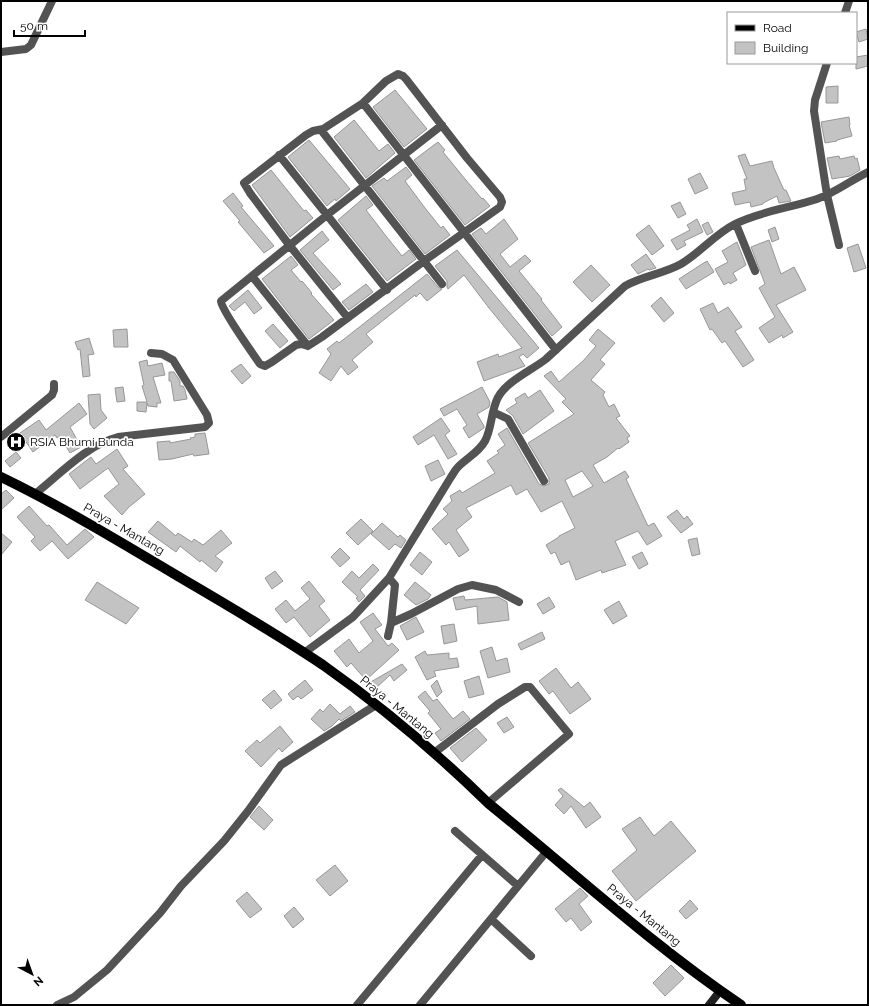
<svg xmlns="http://www.w3.org/2000/svg" width="869" height="1006" font-family="Raleway,sans-serif">
<rect width="100%" height="100%" fill="#fff"/>
<!-- building -->
<path fill="#c3c3c3" stroke="#979797" fill-rule="evenodd" d="M866 29 868 39 859 42 856 32Z
M868 55V66L856 69V57Z
M838 86V103H826V87Z
M395 90 427 129 404 147 373 107Z
M849 117 850 125H849L852 136 837 140V141L825 143 821 122Z
M354 120 379 151 388 144 395 153 366 178 334 137Z
M309 140 350 189 336 201 335 199 327 206 288 157Z
M438 142 445 150 443 152 465 179 482 199 483 198 490 206 465 225 414 160Z
M745 154 750 166 772 161 774 168 784 190H786L791 201 779 203 777 196 763 203V204L751 207 750 202 735 205 732 193 746 190 744 179H747L738 156Z
M839 156 840 159 854 156 855 159 857 158 860 170 850 176 832 179 827 158Z
M406 167 412 175 405 181 425 208 441 228 443 226 450 235 425 254 372 186 384 178 387 181Z
M271 170 304 211 306 210 313 218 290 237 252 185Z
M700 173 708 188 695 194 688 179Z
M233 193 243 206 241 207 274 246 264 253 238 222 240 221 223 201Z
M366 196 373 205 366 210 386 236 402 256 409 250 416 259 387 281 338 220Z
M680 202 686 214 678 218 671 206Z
M504 219 518 239 500 254 510 267 525 255 531 261 519 271 542 299 541 300 562 327 552 336 472 234 481 228 486 234Z
M697 219 703 232 684 241 686 245 677 250 671 240 690 230 687 225Z
M708 222 713 232 707 235 702 225Z
M649 225 664 246 652 255 636 235Z
M775 227 779 239 772 242 768 230Z
M322 231 329 240 313 253 341 284 333 290 300 250Z
M769 240 781 274 794 267 806 290 776 305 793 332 783 338 782 335 769 343 759 328 775 317 759 288 765 284 751 247Z
M737 242 746 265 733 273 737 280 730 284 729 282 724 285 715 269 728 262 722 251Z
M858 244 866 268 854 272 847 248Z
M457 250 539 348 527 358 523 354 519 357 525 366 484 381 477 362 498 354 499 357 522 348 489 308 464 275 448 289 447 287V281L435 266Z
M646 254 656 268 649 270 648 269 638 274 631 265Z
M291 256 298 265 291 270 301 282 302 281 312 293 311 294 334 320 309 339 262 279Z
M707 261 714 272 686 289 679 279 702 264Z
M591 265 610 285 592 302 573 282Z
M427 274 438 287 442 289 427 301 420 293 416 297 415 295 366 334 373 342 352 360 358 367 348 375 341 366 331 381 319 373 331 354 327 349 337 341 339 343Z
M366 284 373 292 349 310 342 302Z
M248 290 262 308 254 314 245 302 234 311 229 306Z
M661 297 674 313 664 322 651 306Z
M713 303 718 313 728 307 742 327 735 331 754 360 743 367 725 341 722 343 712 329 710 330 700 309Z
M273 324 288 341 280 348 265 331Z
M127 329 128 347H114L113 330Z
M598 329 615 343 600 360 605 364 591 380 605 392 603 395 609 407 614 404 620 416 616 418 630 436 627 438 629 442 619 449 618 448 607 457 593 465 604 483 625 471 629 477 626 479 648 526 654 523 662 536 647 545 638 531 615 541 626 565 602 573 601 570 576 580 569 561 561 565 555 552 551 554 546 545 559 537V536L575 528 562 501 541 512 527 489 516 495 511 485 466 508 472 517 456 530 469 550 459 557 449 542 446 545 432 529 448 514 443 509 452 501 450 496 460 490 462 493 495 473 487 461 499 453 497 451 505 445 498 434 507 428 539 484 544 486 549 484V478L528 443 574 414 562 402 566 399 544 376 551 371 559 382 583 361 596 346 589 340ZM582 471 593 486 573 497 565 480Z
M89 338 94 354 88 355 90 376 83 377 80 349 78 350 75 342Z
M147 360 148 366 162 363 165 375 153 377 161 403H157V407L148 406 147 403 146 412 137 411V402H147L142 386 144 385 139 362Z
M241 364 251 376 242 384 231 371Z
M169 372H174L180 381V386H183L185 390 187 399 174 401 171 381H169Z
M123 387 125 401 117 402 115 388Z
M482 387 490 402 489 407 477 414 484 426V428L469 438 463 428 467 425 457 409 444 416 440 409Z
M540 390 554 411 523 434 513 416 506 410 517 403 515 399 525 393 528 398Z
M100 394 101 410 107 418 94 429 90 424 88 395Z
M79 403 87 414 70 427 81 447 70 453 60 436 57 438 55 435 33 452 20 433 39 420 46 430Z
M441 418 450 431 445 435 457 454 448 459 434 435 418 445 413 437Z
M205 433 209 454 194 456 193 454 172 459 159 460 157 442 170 441V443L191 439 190 438 195 437V434Z
M117 449 128 466 123 469 145 494 129 507 122 515 104 496 119 484 108 468 80 489 69 474 91 457 96 464Z
M16 452 21 458 10 467 5 461Z
M438 460 445 474 431 481 425 466Z
M6 490 14 498 1 510V494Z
M29 506 47 526 49 525 67 545 85 529 94 537 68 559 52 541 40 551 31 541 35 537 17 517Z
M677 510 684 519 687 516 693 524 681 533 667 517Z
M361 519 373 531 358 545 346 533Z
M158 521 176 536 178 533 192 542 194 539 203 545 221 530 232 543 215 556 223 562 216 572 201 560 200 562 180 546 176 552 148 532Z
M382 523 398 537 400 535 406 540 401 548 395 544 389 550 371 534Z
M1 533 12 542 1 555Z
M697 538 700 554 692 556 688 540Z
M340 548 350 558 340 567 331 557Z
M420 552 432 562 422 575 410 565Z
M642 552 648 564 639 569 632 557Z
M373 564 379 570 360 590 365 596 359 602 356 598 358 597 342 582 352 571 359 578Z
M275 571 283 581 272 589 265 578Z
M309 581 325 601 319 606 330 620 310 637 294 617 286 623 275 609 286 600 295 611 310 599 301 588Z
M97 582 139 608 126 624 85 600Z
M415 582 431 595 428 599 416 605 404 595Z
M464 596 465 600 498 597 507 602 509 620 478 624 477 606 456 610 453 598Z
M549 597 555 607 543 614 537 604Z
M619 601 627 616 613 624 604 610Z
M373 613 382 625 375 629 388 646 392 643 399 650 366 680 351 663 347 667 334 651 349 639 359 653 373 641 360 622Z
M416 617 424 632 407 640 400 626Z
M454 624 457 641 444 644 441 626Z
M542 632 545 639 521 650 518 644Z
M492 647 496 661 507 658 510 672 488 678 480 651Z
M425 651 427 655 449 653V659L457 658 459 667 434 671 436 676 427 680 415 657Z
M402 664 407 670 394 681 390 675 375 689 369 683Z
M556 668 571 688 578 682 591 699 570 714 553 691 549 694 539 681Z
M479 676 484 694 469 698 464 681Z
M305 680 313 690 301 699 298 696 293 700 288 694Z
M437 680 442 692 437 697 431 686Z
M274 690 282 700 271 709 262 700Z
M425 691 433 701 437 699 453 719 463 711 470 719 441 741 435 733 441 729 428 713 430 711 418 697Z
M330 704 340 714 350 706 355 712 341 721 339 719 332 726 324 731 311 719 320 709 323 712Z
M507 717 514 727 504 733 497 723Z
M280 726 293 742 282 752 279 748 261 767 245 751 257 740 260 743Z
M476 728 487 740 462 762 450 748Z
M561 788 584 807 590 802 601 817 586 828 571 806 564 814 555 805 563 796 558 790Z
M259 806 273 820 264 830 250 817Z
M640 817 654 836 671 821 696 851 636 901 612 871 637 850 622 829Z
M335 865 348 881 330 896 316 880Z
M580 888 588 896 579 904 592 922 581 931 571 918 566 922 555 909Z
M247 892 262 909 250 918 236 901Z
M690 900 698 909 686 919 679 911Z
M294 907 304 919 293 928 284 916Z
M671 965 684 978 665 996 653 983Z"/>
<g fill="none" stroke-linecap="round" stroke-linejoin="round">
<!-- street -->
<path stroke="#535353" stroke-width="8" d="M845 13 849 1
M1 52 26 49 31 45 52 1
M827 63 815 100 814 111 827 195 839 245
M363 103 556 350
M321 130 442 284
M279 155 387 290
M736 224 755 271
M252 276 308 346
M348 318 290 246 250 193 244 183 306 135 313 131 323 129 363 103 386 81 398 74 403 76 406 79 467 158 500 197 502 202 500 207 424 261 322 337 308 346 301 344 296 345 272 362 265 366 260 364C253 354 221 309 221 301L327 215 442 125
M493 412 508 419 544 481
M1 437 52 395 54 390V384
M35 494C60 474 87 445 118 437L205 427 209 423 207 415 173 360 162 354 151 353
M391 623 411 614 458 589 472 585 496 590 519 602
M388 636 391 623 395 585 389 578
M304 653 353 617 389 578 451 477C453 474 455 470 458 467 467 458 479 452 485 441 491 430 491 415 496 402 502 383 531 371 546 359L625 286C642 276 663 274 681 264 701 252 715 234 735 224 761 211 790 208 817 199 835 193 851 180 868 172
M434 753 498 704 525 687H530L569 734 488 803
M455 831 518 886
M491 919 531 956
M57 1005 74 997 107 970 160 913 181 886 224 841 248 811 281 765 376 705
M357 1005 482 855
M420 1005 547 851"/>
<!-- secondary -->
<path stroke="#202020" stroke-width="8" d="M709 1005 720 991"/>
<!-- primary -->
<path stroke="#000" stroke-width="10" d="M1 477C63 507 122 543 181 578 229 606 277 634 323 665 381 706 437 753 488 803 572 871 652 945 741 1005"/>
</g>
<!-- icons -->
<defs>
<symbol id="hospital-disc" viewBox="-11 -11 22 22"><circle r="9.5" fill="#000" stroke="#fff"/><path d="M-5-5h3v3.5h4V-5h3V5h-3V1.5h-4V5h-3Z" fill="#fff"/></symbol>
</defs>
<g fill-rule="evenodd">
<use href="#hospital-disc" x="5" y="431" width="22" height="22"/>
</g>
<g text-anchor="middle" stroke-width="3.5" stroke-linejoin="round" paint-order="stroke">
<!-- poi labels -->
<g font-size="12" fill="#000" stroke="#fff" text-anchor="start">
<text x="30" y="446">RSIA Bhumi Bunda</text>
</g>
<!-- street labels -->
<g font-size="12" fill="#000" stroke="#fff">
<text transform="translate(124 529) rotate(30)" y="4">Praya - Mantang</text>
<text transform="translate(397 707) rotate(39)" y="4">Praya - Mantang</text>
<text transform="translate(644 915) rotate(39)" y="4">Praya - Mantang</text>
</g>
</g>
<!-- border -->
<rect width="869" height="1006" fill="none" stroke="#000000" stroke-width="4"/>
<!-- legend -->
<rect x="727" y="12" width="130" height="52" fill="#ffffff" stroke="#999999"/>
<rect x="735" y="25" width="20" height="6" fill="#000000" stroke="#999999"/>
<text x="763" y="32" font-size="12" fill="#000000">Road</text>
<rect x="735" y="42" width="20" height="12" fill="#c3c3c3" stroke="#999999"/>
<text x="763" y="52" font-size="12" fill="#000000">Building</text>
<!-- north arrow -->
<g transform="translate(32 974) rotate(139)" stroke="#ffffff" stroke-width="3" paint-order="stroke">
<path d="M0-3L7 15L0 10L-7 15Z" fill="#000000"/>
<text y="-6" font-size="11" font-weight="bold" text-anchor="middle" fill="#000000">N</text>
</g>
<!-- scale -->
<path d="M14 30v6h71v-6" fill="none" stroke="#000000" stroke-width="2"/>
<text x="20" y="30" font-size="12" fill="#000000" stroke="#ffffff" stroke-width="3" paint-order="stroke">50 m</text>
</svg>
